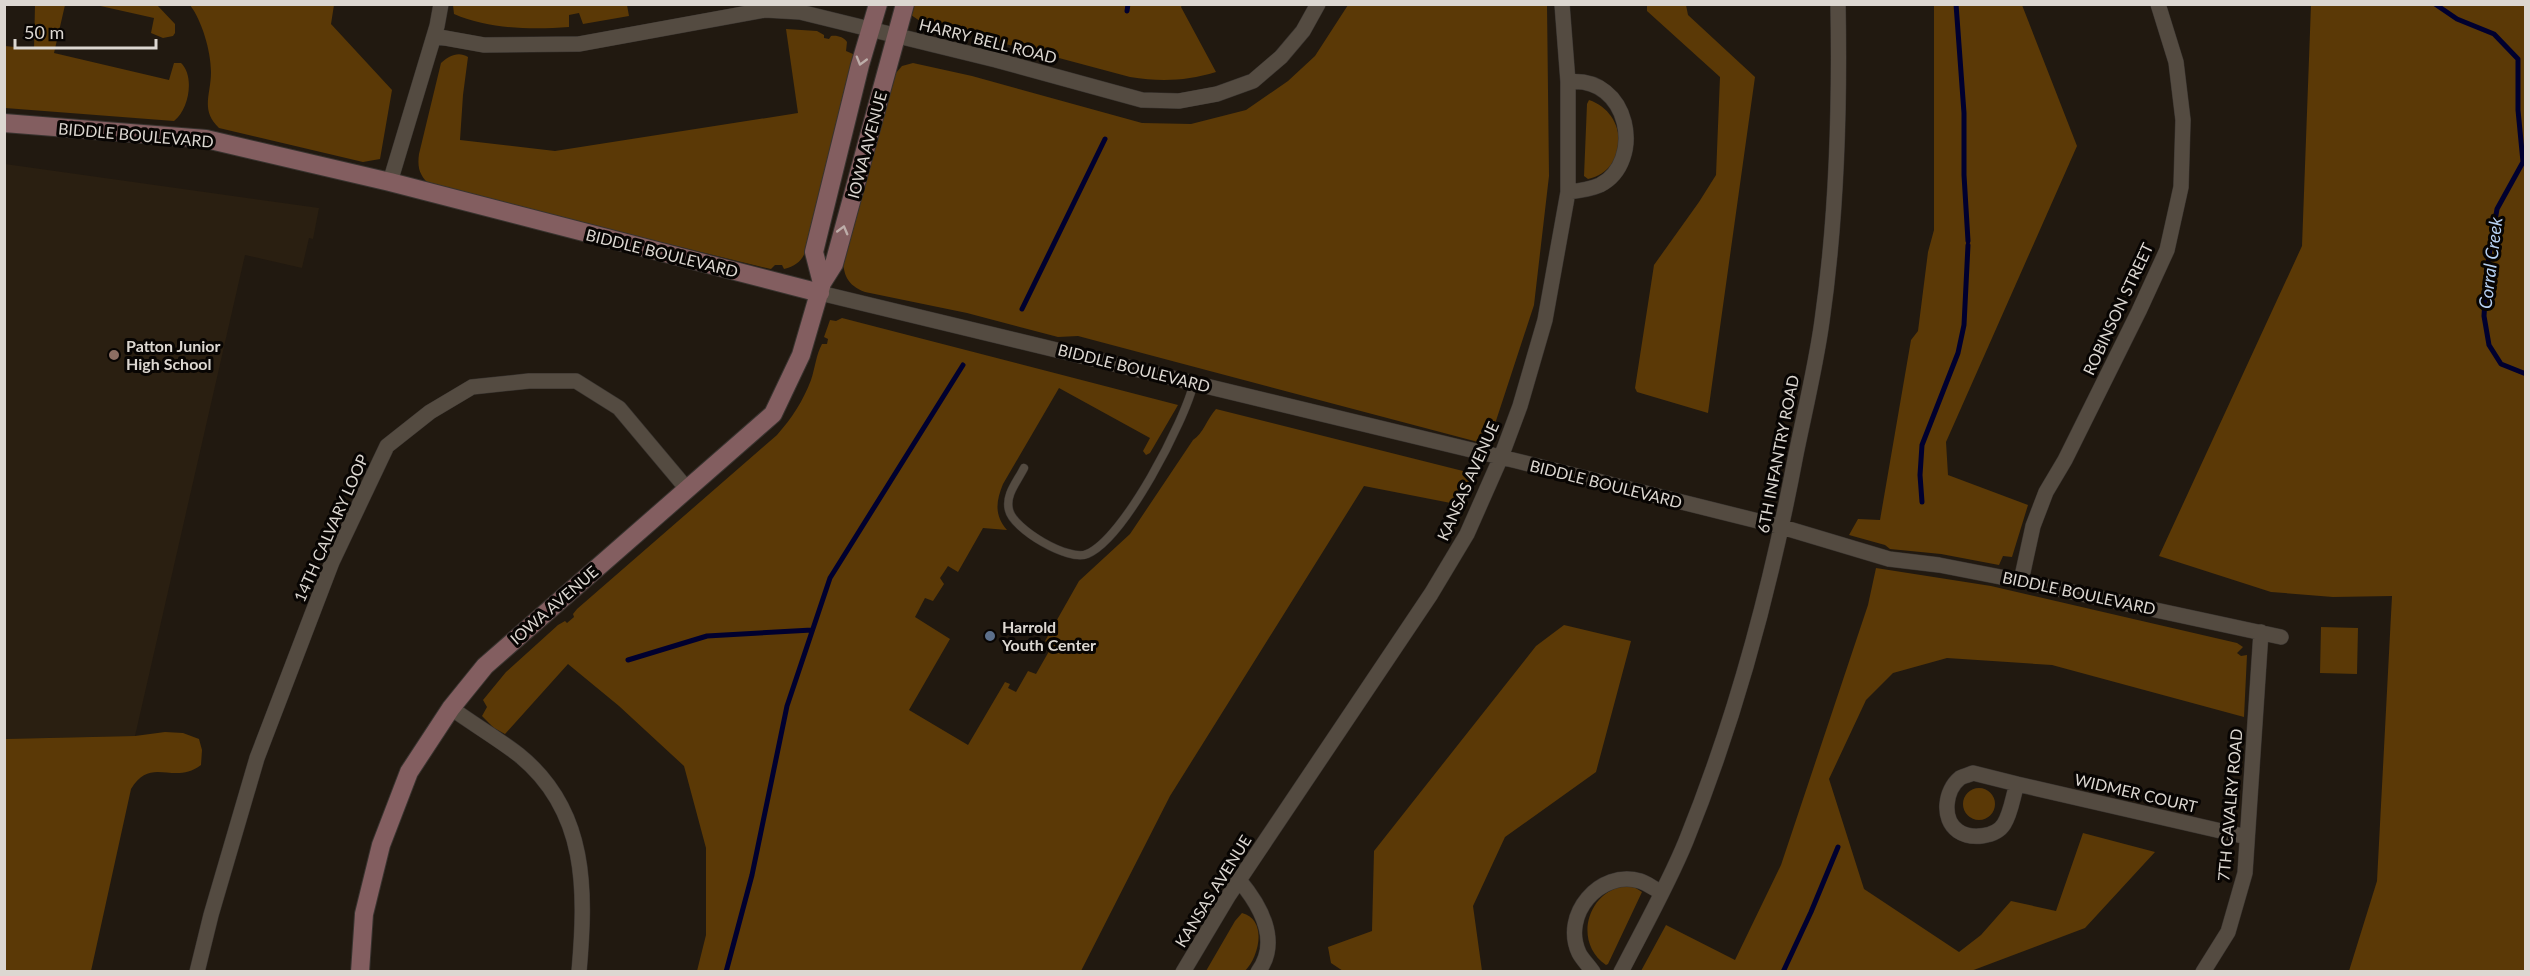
<svg xmlns="http://www.w3.org/2000/svg" width="2530" height="976" font-family="Lato,sans-serif">
<rect width="100%" height="100%" fill="#211910"/>
<!-- built -->
<path fill="#2a1f11" d="M5 164 319 208 313 239 309 238 302 268 245 255 135 736 5 739Z"/>
<!-- green -->
<path fill="#5b3906" d="M35 5H65L54 53 169 80 174 63H181C195 76 189 110 174 121L5 108V46L34 49Z
M96 5H157L175 24V33L173 36 163 38 151 33 154 18Z
M190 5H334L331 24 392 90 380 159 363 162 219 128C200 110 211 95 211 72 211 51 202 21 190 5Z
M453 5H627L629 16 583 24 579 13 569 15V27C531 30 489 29 454 14Z
M910 5H1182L1181 7 1216 72C1186 81 1161 82 1130 77L920 21 911 15Z
M1348 5H1547L1549 176 1534 305 1491 436 1478 442 1078 336 1058 337 967 313 865 292C847 285 843 275 843 256L895 74 902 66 913 63 972 76 1142 123 1191 124 1246 110 1288 81 1315 56Z
M1647 5H1686L1688 15 1755 77 1708 413 1637 392 1635 388 1654 265 1699 202 1716 175 1720 77 1647 11Z
M1934 5H2022L2077 146 1946 442 1948 475 2028 505 2012 557 2003 556 1999 565 1941 554 1890 549 1885 545 1849 535 1858 519 1880 520 1911 340 1918 331 1928 252 1934 230Z
M2311 5H2525V971H2349L2377 881 2392 596 2333 597 2271 592 2159 556 2302 246Z
M786 29 817 31 824 35V38L829 39 831 36C837 35 844 37 847 42L846 51 853 54 854 59 806 250C802 261 796 266 784 269L782 265H775L771 269 758 266 431 186C420 176 417 169 419 154L441 63C449 56 458 51 468 57L463 95 460 140 555 151 798 113Z
M1589 100C1628 113 1630 169 1588 179L1584 176 1587 104Z
M842 318 1178 405 1150 453 1146 455 1143 451 1150 438 1059 388 1003 484C996 501 994 515 1007 530L983 528 958 572 948 566 940 578 944 584 933 601 925 598 915 617 950 639 909 710 968 745 1005 682 1010 684 1008 688 1016 692 1028 671 1036 674 1052 646 1045 641 1079 581 1130 534 1193 440C1203 434 1207 419 1216 409L1463 471 1474 475V478L1461 505 1364 486 1170 796 1081 971H697L706 935V848L684 766 619 706 568 664 505 734 494 728 482 716 487 707 483 700 506 672 558 625 565 621 567 623 574 617 573 614 577 609 777 435C792 418 803 401 811 380 815 368 816 355 822 344H827L828 339 824 337 830 320 836 321Z
M1876 568 1991 586 2237 643 2243 647 2237 653 2241 656 2247 655 2244 717 2052 665 1947 658 1893 673 1866 700 1829 779 1864 889 1959 952 1981 935 2011 901 2056 911 2083 833 2155 852 2085 928 1971 971H1641L1666 925 1735 960 1781 865 1868 605Z
M1564 625 1631 641 1596 772 1505 837 1473 906 1482 971H1343L1331 963 1328 947 1372 931 1374 851 1536 646Z
M2321 627 2358 628 2357 674 2320 673Z
M165 732 183 733 199 739 202 750 201 765C173 786 151 755 131 789L91 971H5V739L135 736Z
M1963 804a16 16 0 1 1 32 0a16 16 0 1 1-32 0Z
M1622 886 1634 887 1642 892 1608 964 1606 965C1574 943 1586 895 1622 886Z
M1242 913C1268 920 1259 957 1245 971H1206L1235 921Z"/>
<g fill="none" stroke-linecap="round" stroke-linejoin="round">
<!-- stream -->
<path stroke="#00002f" stroke-width="5" d="M1956 4 1964 113V175L1968 241
M2435 4 2457 19 2494 34 2518 59V110L2523 162 2497 209 2487 268 2484 316 2489 345 2501 364 2526 374
M1127 11 1128 4
M1022 309 1105 139
M1922 502 1920 475 1922 445 1958 353 1964 325 1968 245
M628 660 707 636 812 630
M726 972 752 875 787 706 830 578 963 365
M1783 972 1811 912 1838 847"/>
<defs>
<path id="lane" d="M1024 468C1017 482 1005 495 1009 510 1013 529 1069 562 1087 554 1124 539 1185 421 1194 382"/>
<path id="street" d="M434 36 484 45 579 44 765 10 800 12 996 60 1142 100 1179 101 1217 94 1253 81 1281 57 1303 31 1318 4
M1568 82C1630 75 1645 162 1600 185 1591 189 1578 191 1568 192
M390 182 437 26 441 4
M820 293 1517 461 1782 527 1889 559 1939 565 2021 581 2281 637
M2021 581 2033 526 2046 492 2065 460 2139 311 2167 250 2181 187 2183 120 2176 62 2158 4
M451 708C473 724 497 738 519 755 588 811 586 891 579 972
M1973 773 2017 784C2013 796 2011 813 2004 824 1996 837 1971 840 1958 831 1941 819 1945 790 1960 778 1963 776 1969 775 1973 773Z
M2017 784 2247 837
M1239 880C1260 905 1281 941 1258 972
M197 972 211 915 257 758 332 562 387 446 430 412 472 387 529 381H576L619 408 687 489
M1183 972 1229 895 1431 594 1467 534 1501 457 1520 406 1545 320 1568 192V82L1562 4
M1593 972C1589 966 1582 959 1579 953 1561 915 1600 869 1640 881 1647 883 1654 889 1661 892
M1621 972C1643 929 1668 885 1686 841 1737 715 1771 587 1796 454 1805 410 1816 365 1822 321 1837 216 1840 110 1838 4
M2203 972 2228 932 2245 873 2261 632"/>
<path id="secondary" d="M4 123 206 139 390 182 820 293
M822 283 814 252 860 65 878 4
M360 972 364 914 381 845 409 772 451 708 485 666 773 414 801 355 822 283 834 264 905 4"/>
</defs>
<!-- lane casing -->
<use href="#lane" stroke="#38332f" stroke-width="9"/>
<!-- street casing -->
<use href="#street" stroke="#38332f" stroke-width="16"/>
<!-- secondary casing -->
<use href="#secondary" stroke="#38332f" stroke-width="20"/>
<!-- lane -->
<use href="#lane" stroke="#544b41" stroke-width="8"/>
<!-- street -->
<use href="#street" stroke="#544b41" stroke-width="15"/>
<!-- secondary -->
<use href="#secondary" stroke="#835e60" stroke-width="18"/>
</g>
<!-- one-way arrows -->
<defs><path id="oneway-chevron" d="M-2-3.5L2.5 0L-2 3.5" fill="none" stroke-width="1.6" stroke-linecap="round" stroke-linejoin="round" transform="scale(1.5)"/></defs>
<g stroke="#bdada9">
<use href="#oneway-chevron" transform="translate(861 61) rotate(106)"/>
<use href="#oneway-chevron" transform="translate(843 230) rotate(-75)"/>
</g>
<!-- markers -->
<circle fill="#8d6e63" stroke="#080503" stroke-width="2" cx="114" cy="355" r="6"/>
<circle fill="#5c6f8a" stroke="#080503" stroke-width="2" cx="990" cy="636" r="6"/>
<g text-anchor="middle" stroke-width="6" stroke-linejoin="round" paint-order="stroke">
<!-- street labels -->
<g font-size="16" fill="#dcd7d1" stroke="#080503">
<text transform="translate(988 41) rotate(14)" y="6">HARRY BELL ROAD</text>
<text transform="translate(136 135) rotate(5)" y="6">BIDDLE BOULEVARD</text>
<text transform="translate(867 145) rotate(-75)" y="6">IOWA AVENUE</text>
<text transform="translate(662 253) rotate(14)" y="6">BIDDLE BOULEVARD</text>
<text transform="translate(2118 309) rotate(-65)" y="6">ROBINSON STREET</text>
<text transform="translate(1134 368) rotate(14)" y="6">BIDDLE BOULEVARD</text>
<text transform="translate(1778 454) rotate(-79)" y="6">6TH INFANTRY ROAD</text>
<text transform="translate(1468 481) rotate(-66)" y="6">KANSAS AVENUE</text>
<text transform="translate(1606 484) rotate(14)" y="6">BIDDLE BOULEVARD</text>
<text transform="translate(331 528) rotate(-66)" y="6">14TH CALVARY LOOP</text>
<text transform="translate(2079 593) rotate(12)" y="6">BIDDLE BOULEVARD</text>
<text transform="translate(554 605) rotate(-41)" y="6">IOWA AVENUE</text>
<text transform="translate(2136 793) rotate(13)" y="6">WIDMER COURT</text>
<text transform="translate(2230 805) rotate(-85)" y="6">7TH CAVALRY ROAD</text>
<text transform="translate(1213 891) rotate(-58)" y="6">KANSAS AVENUE</text>
</g>
<!-- poi labels -->
<g font-size="16" font-weight="bold" fill="#dcd7d1" stroke="#080503" text-anchor="start">
<text x="126" y="352">Patton Junior<tspan x="126" dy="18">High School</tspan></text>
<text x="1002" y="633">Harrold<tspan x="1002" dy="18">Youth Center</tspan></text>
</g>
<!-- water labels -->
<g font-size="18" font-style="italic" fill="#b8d2f4" stroke="#080503">
<text transform="translate(2491 263) rotate(-83)" y="6">Corral Creek</text>
</g>
</g>
<!-- border -->
<rect width="2530" height="976" fill="none" stroke="#dcd7d1" stroke-width="12"/>
<!-- scale -->
<path d="M15 39v9h141v-9" fill="none" stroke="#dcd7d1" stroke-width="3"/>
<text x="24" y="39" font-size="18" fill="#dcd7d1" stroke="#080503" stroke-width="4.5" paint-order="stroke">50 m</text>
</svg>
